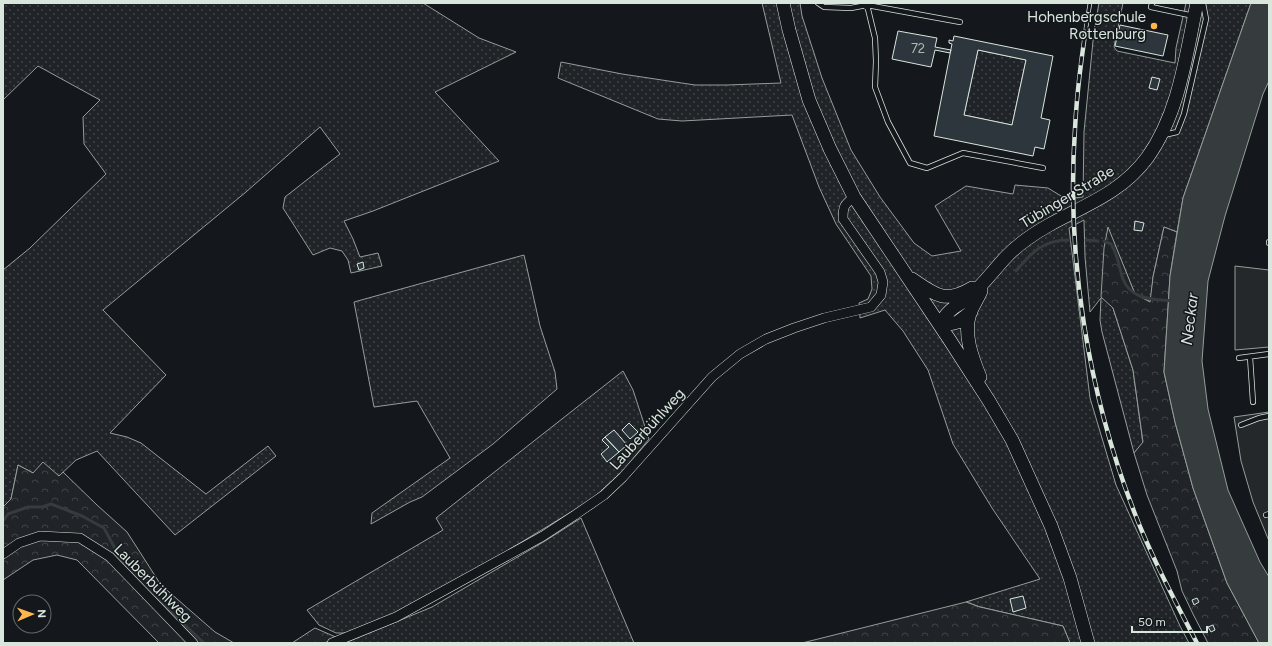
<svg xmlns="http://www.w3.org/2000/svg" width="1272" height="646" font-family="Figtree,sans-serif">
<defs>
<pattern id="grass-dots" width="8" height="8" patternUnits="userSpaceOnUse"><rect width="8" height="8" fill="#202428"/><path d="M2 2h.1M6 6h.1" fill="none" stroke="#404447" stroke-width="1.8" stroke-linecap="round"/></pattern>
<pattern id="forest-crowns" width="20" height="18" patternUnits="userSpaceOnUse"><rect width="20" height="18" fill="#202428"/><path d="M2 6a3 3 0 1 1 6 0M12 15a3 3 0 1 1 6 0" fill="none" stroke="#404447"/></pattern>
</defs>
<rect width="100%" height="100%" fill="#14181c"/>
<!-- grass -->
<path fill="url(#grass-dots)" stroke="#939e99" d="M3 3H423L479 38 516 52 435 92 499 161 373 211 344 221 353 239 360 257 378 253 382 266 351 273 348 260 342 251 330 248 313 255 283 208 285 197 340 154 320 127 246 192 103 310 166 375 110 433 127 437 141 443 206 494 268 446 276 456 175 535 97 451 76 460 59 476 33 473 18 465 11 499 3 507V270L30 248 106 174 84 144 83 117 100 100 38 66 3 100Z
M762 3H800L802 16 822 78 851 150 880 197 914 243 932 256 961 251 935 206 966 186 1013 194 1015 185 1048 188 1066 199 1083 197 1084 132 1094 31 1099 3H1123L1114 47 1117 51 1175 63 1176 48 1186 3H1251L1183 198 1177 232 1164 227 1153 277 1151 302 1135 294 1108 228 1113 308 1133 370 1143 443 1134 453 1102 332 1100 320 1101 298 1090 312 1085 257 1084 220 1069 228 1090 398 1116 485 1180 626 1189 643H1070L1063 626 980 607 966 602 1040 579 992 508 953 444 928 370 903 331 885 310 860 318 859 303 868 299 872 289 871 276 836 224 819 187 792 115 682 121 658 119 558 78 561 62 622 74 695 85H727L781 83Z
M978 50 1026 60 1012 125 964 115Z
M524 255 540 326 555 372 557 389 493 444 422 497 410 502 371 524 372 513 450 458 417 401 374 407 354 302Z
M623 371 633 390 649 439 623 471 591 500 474 571 395 615 351 633H336L319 625 307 610 443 530 436 518Z
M581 518 634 643H345L432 607 545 541Z"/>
<!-- forest -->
<path fill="url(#forest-crowns)" stroke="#939e99" d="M1108 227 1135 294 1150 302 1153 277 1164 227 1177 232 1170 276 1164 372 1175 422 1193 488 1227 583 1259 643H1208L1193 614 1182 591 1177 571 1147 495 1134 453 1143 442 1133 370 1113 308 1101 297 1104 248Z
M43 462 59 476 63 472 97 505 127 532 161 585 215 632 234 643H159L77 560 57 555 33 560 3 580V507L11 499 18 465 33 473Z
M966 602 980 607 1063 626 1070 643H802Z
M315 628 338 638 324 643H292Z"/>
<!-- parking -->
<path fill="#24282b" stroke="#939e99" d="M1235 266 1269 270V347L1235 350Z
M1269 412V541L1253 502 1241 461 1234 417Z"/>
<!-- water -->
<path fill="#363b3e" stroke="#939e99" d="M1251 3H1269V81L1263 94 1225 216 1208 281 1202 361 1208 409 1228 490 1260 562 1269 577V643H1259L1227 583 1193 488 1175 422 1164 372 1170 276 1183 198Z"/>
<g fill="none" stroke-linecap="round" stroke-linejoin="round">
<!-- stream -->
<path stroke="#363b3e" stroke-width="3" d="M1086 240 1098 241
M1104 241 1111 244C1118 255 1119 267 1123 279 1131 300 1153 299 1171 301
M1016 271C1032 252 1043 240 1069 240
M3 521 8 514 28 507H42L51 504 82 516 104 528 125 567
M156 598 204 643"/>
</g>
<!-- building -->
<path fill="#2c363c" stroke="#d8e6dc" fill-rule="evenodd" d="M1120 25 1168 35 1163 56 1115 46Z
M898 31 937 38 935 47 951 50 950 53 935 50 931 67 892 59Z
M954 36 1053 56 1041 118 1050 120 1044 149 1035 147 1033 156 934 136 952 44 949 43V40L953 41ZM978 50 1026 60 1012 125 964 115Z
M1152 77 1160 79 1157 90 1149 88Z
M1135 221 1144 223 1142 231 1134 230Z
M363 262 364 268 359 270 357 264Z
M629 423 638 432 630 439 622 430Z
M614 430 627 445 619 452 605 437Z
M605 437 619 452 607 462 601 454 609 447 602 440Z
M1023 596 1026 608 1013 612 1010 599Z
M1197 598 1199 602 1194 605 1192 600Z
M1213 625 1215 630 1211 632 1208 627Z"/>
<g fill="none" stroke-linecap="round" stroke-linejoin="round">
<defs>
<path id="lane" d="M818 3 824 7 851 8 867 5 960 22
M1152 3 1151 7 1194 16
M867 5 875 38 876 61 875 87 888 122 910 163 927 168 963 153 1043 168
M1164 135 1177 132 1184 114 1206 19 1203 3
M1269 243V242
M1250 357 1253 402
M1239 358 1269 354
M1241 425 1259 418 1269 416
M1266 515 1269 514"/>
<path id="street" d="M867 3V5
M3 554 19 543 40 536 80 538 110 557 193 643
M332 643 396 617 543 536 575 515 604 495 623 477 712 377 740 354 766 339 794 328 824 318 871 307 881 295 883 282 880 272 843 219C843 206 844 205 854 197"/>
<path id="secondary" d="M783 3 789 30 809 100 830 149 854 197 949 339 989 401 1012 440 1051 526 1070 578 1088 643
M912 279C935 295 945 304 972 288
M939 324C943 320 946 314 951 310 956 305 963 303 968 298 982 286 993 271 1005 258 1017 245 1033 234 1049 225 1085 205 1121 193 1147 158 1179 114 1186 55 1197 3
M941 326 958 322 971 312
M980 377C972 357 963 334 970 313 973 306 978 298 981 291"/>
</defs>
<!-- lane casing -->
<use href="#lane" stroke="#d8e6dc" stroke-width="6"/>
<!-- street casing -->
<use href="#street" stroke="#d8e6dc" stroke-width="10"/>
<!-- secondary casing -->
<use href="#secondary" stroke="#d8e6dc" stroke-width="14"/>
<!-- lane -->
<use href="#lane" stroke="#14181c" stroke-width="4.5"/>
<!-- street -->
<use href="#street" stroke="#14181c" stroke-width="9"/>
<!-- secondary -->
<use href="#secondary" stroke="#14181c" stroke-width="13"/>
<defs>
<path id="rail" d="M1090 3C1083 45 1077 86 1075 129 1066 258 1088 393 1135 514 1152 558 1175 601 1197 643"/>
</defs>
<!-- rail casing -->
<use href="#rail" stroke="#d8e6dc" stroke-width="4.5"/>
<!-- rail -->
<use href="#rail" stroke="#14181c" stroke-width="3" stroke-dasharray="9" stroke-linecap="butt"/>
</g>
<!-- markers -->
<circle fill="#ffb74d" stroke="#14181c" stroke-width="1.5" cx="1154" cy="26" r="4"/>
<g text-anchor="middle" stroke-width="3" stroke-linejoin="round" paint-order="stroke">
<!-- number labels -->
<g font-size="13" fill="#adbab4">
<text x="918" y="53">72</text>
</g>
<!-- poi labels -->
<g font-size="15" fill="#d8e6dc" stroke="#14181c" text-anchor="end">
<text x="1146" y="22">Hohenbergschule<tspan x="1146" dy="17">Rottenburg</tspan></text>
</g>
<!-- street labels -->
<g font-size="15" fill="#d8e6dc" stroke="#14181c">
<text transform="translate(1067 197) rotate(-31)" y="5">Tübinger Straße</text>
<text transform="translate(647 429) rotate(-48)" y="5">Lauberbühlweg</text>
<text transform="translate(153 583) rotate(45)" y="5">Lauberbühlweg</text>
</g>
<!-- water labels -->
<g font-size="16" font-style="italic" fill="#d8e6dc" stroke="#14181c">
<text transform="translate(1189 319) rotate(-83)" y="6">Neckar</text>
</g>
</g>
<!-- border -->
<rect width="1272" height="646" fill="none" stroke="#d8e6dc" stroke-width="8"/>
<!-- north arrow -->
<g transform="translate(32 614) rotate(88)"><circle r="19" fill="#14181c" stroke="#626a69"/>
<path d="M0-3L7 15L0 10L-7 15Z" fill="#ffb74d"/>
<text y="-6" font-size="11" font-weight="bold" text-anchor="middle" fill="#d8e6dc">N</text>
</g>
<!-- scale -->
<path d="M1132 626v6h75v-6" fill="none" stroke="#d8e6dc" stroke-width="2"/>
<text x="1138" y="626" font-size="12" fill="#d8e6dc" stroke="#14181c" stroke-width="3" paint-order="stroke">50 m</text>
</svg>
